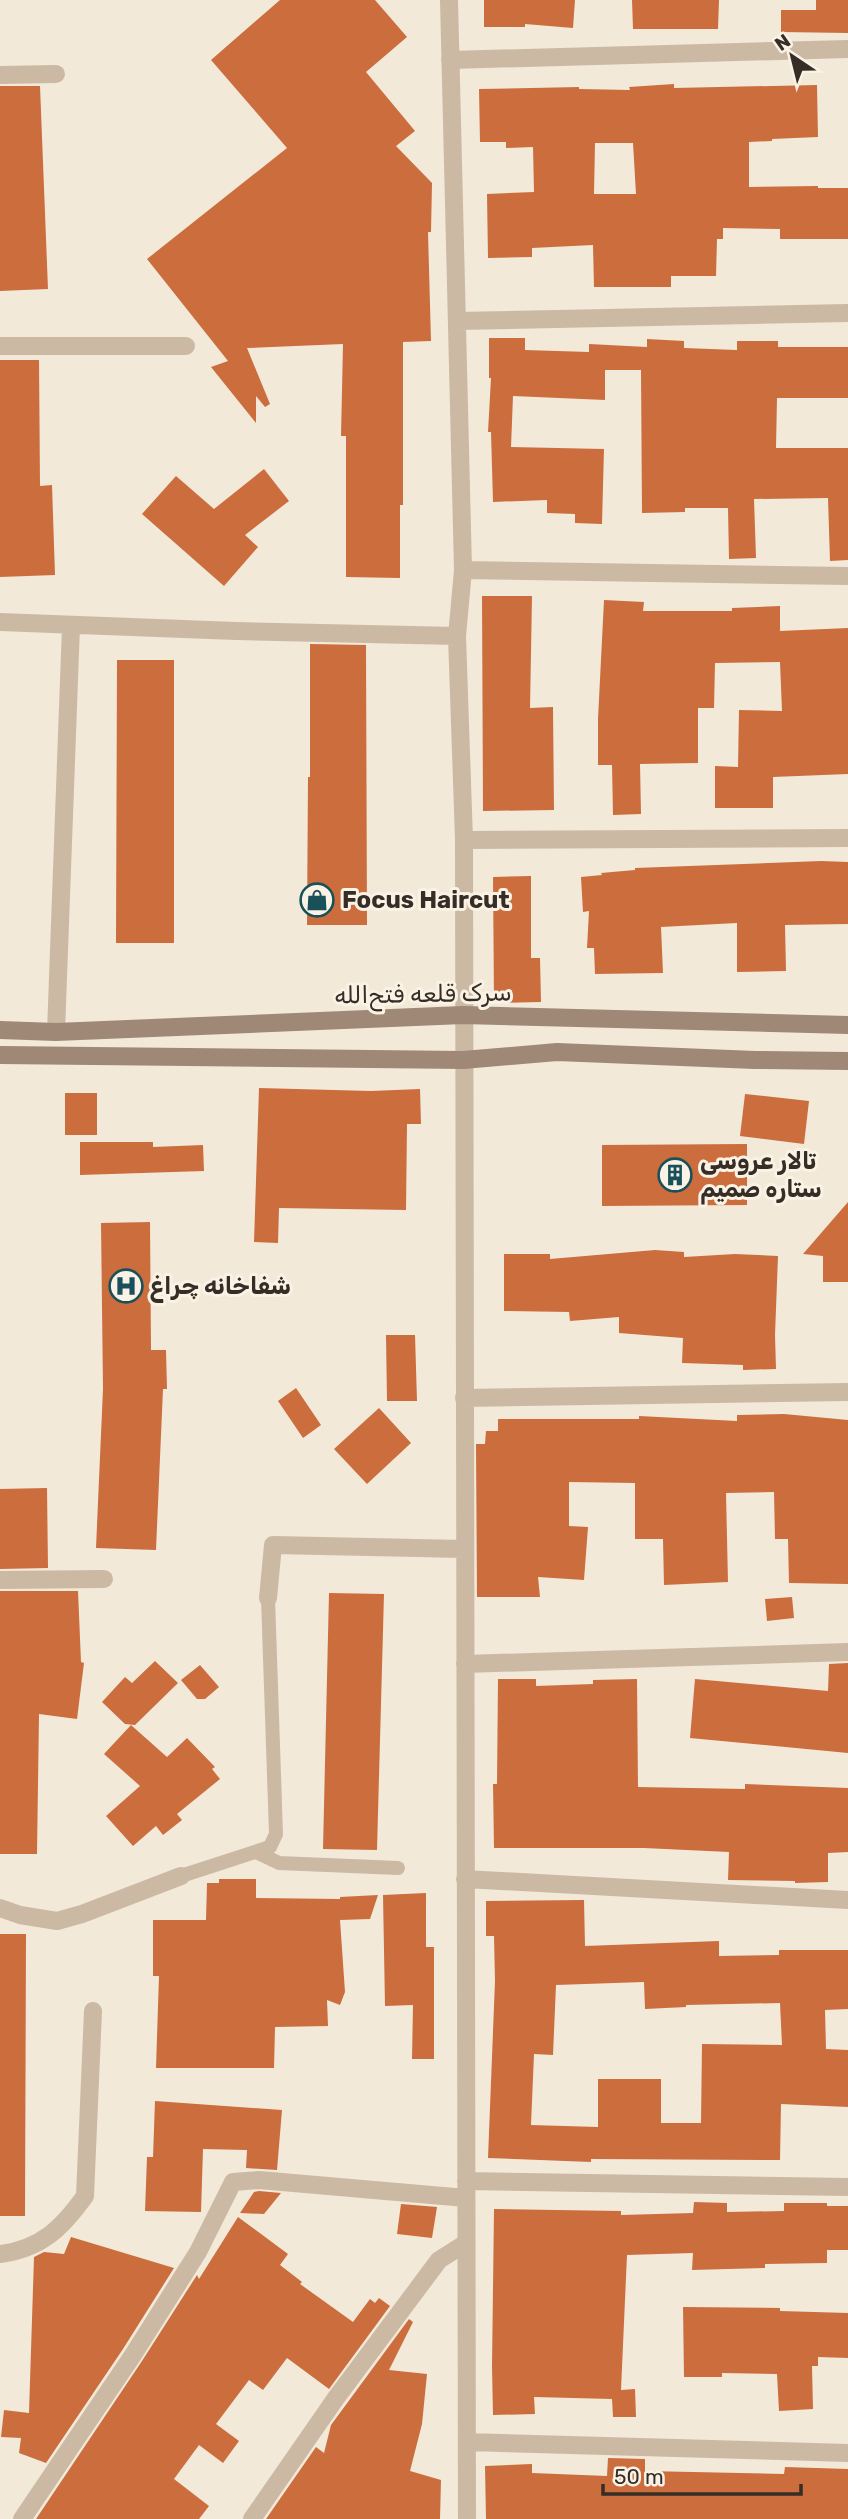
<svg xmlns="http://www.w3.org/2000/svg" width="848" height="2519" font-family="Rubik,Cairo,sans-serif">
<rect width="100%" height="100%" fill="#f2e9d9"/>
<!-- building -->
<path fill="#cc6d3e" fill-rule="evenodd" d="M280 0H375L407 37 366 72 415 131 396 146 432 183 431 232H428L431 341 403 342V505H400V578L346 577V436H341L343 344 247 348 270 404 265 407 256 396V423L211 367 228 361 147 259 287 148 211 60Z
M484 0H575L573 28 525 24V27H484Z
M632 0H719L718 29H633Z
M816 0H848V33L781 32V10H816Z
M674 84V88L817 85 818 137 772 139V141L749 142V187L818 186V188H848V239H780V229L723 228V239H717L716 276H671V287H594L593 245 532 248V257L488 258 487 194 534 192 533 147 506 148V142H480L479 89 579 87V89L630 90 629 87ZM595 143H633L636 194H594Z
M0 86H40L48 289 0 291Z
M489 338H525V350L589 352V344L647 347V339L684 341V348L737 350V341H778V347H848V398H777L776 448H848V560L830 561 828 498 754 499 756 558 729 559 728 508H685V512L642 513 641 370H605V400L513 396 511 447 604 449 602 524 575 523V514L547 513V500L493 502 491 432H488L491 378H489Z
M0 360H39L40 486 52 485 55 575 0 577Z
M264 469 289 501 245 535 258 547 224 586 142 514 176 476 214 509Z
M482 596H532L530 708 553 707 554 810 483 811Z
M604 600 644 602 643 611H732V608L780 606V631L848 628V774L773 777V808H715V766L738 767 739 710 782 711 780 662 715 663 714 708H698V763L640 764 641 814 613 815 612 765H598V719Z
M310 644 366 645 367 925H307L308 777H310Z
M117 660H174V943H116Z
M821 861 848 862V924L785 925 786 971 737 972V923L661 927 663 973 595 974 594 948H587L589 911 583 912 581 877 602 875 601 873 635 870V868Z
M531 876V958H540L541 1002 494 1003 493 877Z
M259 1088 371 1091 420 1089 421 1124H407L406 1210 279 1208 278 1243 254 1242Z
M65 1093H97V1135H65Z
M745 1094 809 1101 804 1144 740 1136Z
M80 1142H153V1147L203 1145 204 1171 80 1175Z
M747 1144V1205L602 1206V1145Z
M848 1202V1282H823V1256L803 1254Z
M150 1222 151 1350H166L167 1389H163L156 1550 96 1548 103 1389 101 1223Z
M655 1250 684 1252V1257L735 1254 778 1256 775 1335 776 1369 743 1370V1365L682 1363 683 1338 619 1333V1317L570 1321 569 1312 504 1311V1254H550V1259Z
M386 1335H415L417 1401H387Z
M296 1388 321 1425 303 1438 278 1401Z
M379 1408 411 1443 367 1484 334 1449Z
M784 1414 848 1420V1584L789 1583 788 1539H775L774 1492 726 1493 728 1582 664 1585 663 1539H635V1483L569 1482V1526L588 1527 584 1580 538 1577 540 1597H477L476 1444H485L486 1431H498V1419H639V1416L737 1421V1415Z
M47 1488 48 1568 0 1569V1489Z
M0 1591H78L81 1662 84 1663 77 1719 39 1714 37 1854H0Z
M329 1593 384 1594 377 1850 323 1849Z
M792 1597 794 1618 767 1621 765 1599Z
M155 1661 178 1683 135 1725 125 1724 102 1702 125 1677 132 1683Z
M848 1663V1753L690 1738 695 1679 828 1691 829 1664Z
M200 1665 219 1687 205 1699H197L181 1680Z
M498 1679H536V1686L593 1684V1680L637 1679 638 1787 745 1789V1784L848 1788V1852L828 1853V1882L795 1883V1881L728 1880 729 1852 644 1848H494L493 1784H497Z
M131 1725 167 1757 187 1738 215 1767 212 1769 220 1779 177 1814 182 1820 163 1835 156 1826 133 1846 106 1816 140 1786 104 1754Z
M219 1879H256V1898L340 1899V1897L378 1895 370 1919 340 1920 345 1992 340 2005 327 2000 328 2026 275 2027 274 2068H156L159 1976H153V1920H206L207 1883H219Z
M426 1893V1947H434V2059H412L413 2005 385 2006 383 1895Z
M584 1900 585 1946 719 1941V1956L779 1955V1950H848V2009L825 2010 826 2049 848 2050V2107L781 2104 780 2160 591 2159V2162L488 2158 495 1981 494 1936H486V1901ZM644 1982 645 2009 686 2007V2005L780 2003 782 2045 702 2044 701 2123H661V2079H598V2127L531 2125 534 2054 553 2055 556 1985Z
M0 1934H26L25 2216H0Z
M155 2101 282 2110 277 2170 246 2168 247 2150 203 2149 201 2212 145 2211 147 2157H153Z
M254 2192 259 2191 281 2193 264 2214 240 2213Z
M694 2202 727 2203V2212L784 2211V2203H827V2206H848V2250H827V2263L765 2264V2268L692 2270 693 2253 627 2255 621 2390 635 2389 636 2417H613L612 2399 534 2397 535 2414 493 2415 492 2367 494 2209 621 2211V2215L693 2213Z
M401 2204 437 2207 432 2238 397 2234Z
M238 2217 288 2254 280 2265 302 2282 300 2284 353 2322 370 2299 375 2303 379 2298 390 2306 329 2389 287 2358 263 2390 249 2380 216 2424 239 2441 223 2463 199 2445 174 2479 209 2506 199 2519H36L142 2361 197 2275 199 2279Z
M71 2237 174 2268 123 2349 46 2463 19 2453 21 2438 1 2437 4 2410 29 2413 34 2257 44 2252 64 2254Z
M683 2307 780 2308V2311L848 2313V2358L818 2357V2366H812L813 2409 779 2411 777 2374 722 2373V2377H684Z
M409 2319 413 2322 389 2370 427 2374 422 2424 410 2471 441 2480 440 2519H266L316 2447 324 2453 331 2425Z
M608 2458 645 2459V2471L784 2474 785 2467 848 2469V2519H486L485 2466 532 2464V2473L607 2476Z"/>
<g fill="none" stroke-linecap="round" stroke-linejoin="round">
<!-- lane -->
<path stroke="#cbb9a4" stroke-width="14" d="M256 1852 279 1863 398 1868
M181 1876 270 1847 276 1834 268 1598"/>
<!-- street -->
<path stroke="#cbb9a4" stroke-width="18" d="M449 0 463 570 457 636 464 840 467 2519
M450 60 848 49
M0 75 56 74
M457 321 848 313
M0 346H186
M463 570 848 576
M0 622 236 631 457 636
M464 840 848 838
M56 1032 71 626
M464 1398 848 1392
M0 1580 104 1579
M268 1598 273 1545 464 1549
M465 1664 848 1652
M465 1879 848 1900
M0 1908 20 1915 57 1921 82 1914 181 1876
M466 2181 848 2187
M0 2254C41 2249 62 2228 85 2196L93 2011
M467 2442 848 2453
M22 2519 133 2355 198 2252 233 2182 259 2180 466 2198
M252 2519 336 2398 439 2260 466 2243"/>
<!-- secondary -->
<path stroke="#9f8876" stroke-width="18" d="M0 1030 56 1032 463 1015 848 1025
M0 1055 463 1060 557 1052 755 1060 848 1061"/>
</g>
<!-- icons -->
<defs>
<symbol id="shop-ring" viewBox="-11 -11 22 22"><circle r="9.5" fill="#faf2e5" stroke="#1a5059" stroke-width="1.5"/><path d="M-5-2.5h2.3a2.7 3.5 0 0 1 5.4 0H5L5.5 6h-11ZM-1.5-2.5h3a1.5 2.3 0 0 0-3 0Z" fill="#1a5059"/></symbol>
<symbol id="building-ring" viewBox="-11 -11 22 22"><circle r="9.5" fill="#faf2e5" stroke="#1a5059" stroke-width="1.5"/><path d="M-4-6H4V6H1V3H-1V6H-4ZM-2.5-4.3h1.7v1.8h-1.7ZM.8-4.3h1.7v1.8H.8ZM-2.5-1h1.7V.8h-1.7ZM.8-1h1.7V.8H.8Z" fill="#1a5059"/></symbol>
<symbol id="hospital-ring" viewBox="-11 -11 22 22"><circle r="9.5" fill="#faf2e5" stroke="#1a5059" stroke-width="1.5"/><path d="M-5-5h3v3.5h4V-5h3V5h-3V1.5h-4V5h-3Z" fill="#1a5059"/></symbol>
</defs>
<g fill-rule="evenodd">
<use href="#shop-ring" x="298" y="881" width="38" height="38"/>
<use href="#building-ring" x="656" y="1156" width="38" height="38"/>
<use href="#hospital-ring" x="107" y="1267" width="38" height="38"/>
</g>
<g text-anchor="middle" stroke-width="6" stroke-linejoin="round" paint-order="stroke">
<!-- poi labels -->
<g font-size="24" font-weight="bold" fill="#362d26" stroke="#faf2e5" text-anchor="start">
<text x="342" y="908">Focus Haircut</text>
<text x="700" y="1169">تالار عروسی<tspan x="700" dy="28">ستاره صمیم</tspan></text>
<text x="150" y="1294">شفاخانه چراغ</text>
</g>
<!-- street labels -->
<g font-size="24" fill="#362d26" stroke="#faf2e5">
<text transform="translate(423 994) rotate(-1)" y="8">سرک قلعه فتح‌الله</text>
</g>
</g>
<!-- north arrow -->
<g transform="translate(792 56) rotate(325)" stroke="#faf2e5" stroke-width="5" paint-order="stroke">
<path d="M0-5L12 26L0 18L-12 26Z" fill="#362d26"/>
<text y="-10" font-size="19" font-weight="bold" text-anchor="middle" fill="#362d26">N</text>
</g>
<!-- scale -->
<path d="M603 2484v10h198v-10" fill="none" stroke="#362d26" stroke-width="3.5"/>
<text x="614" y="2484" font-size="21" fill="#362d26" stroke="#faf2e5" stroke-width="5" paint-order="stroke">50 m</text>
</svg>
